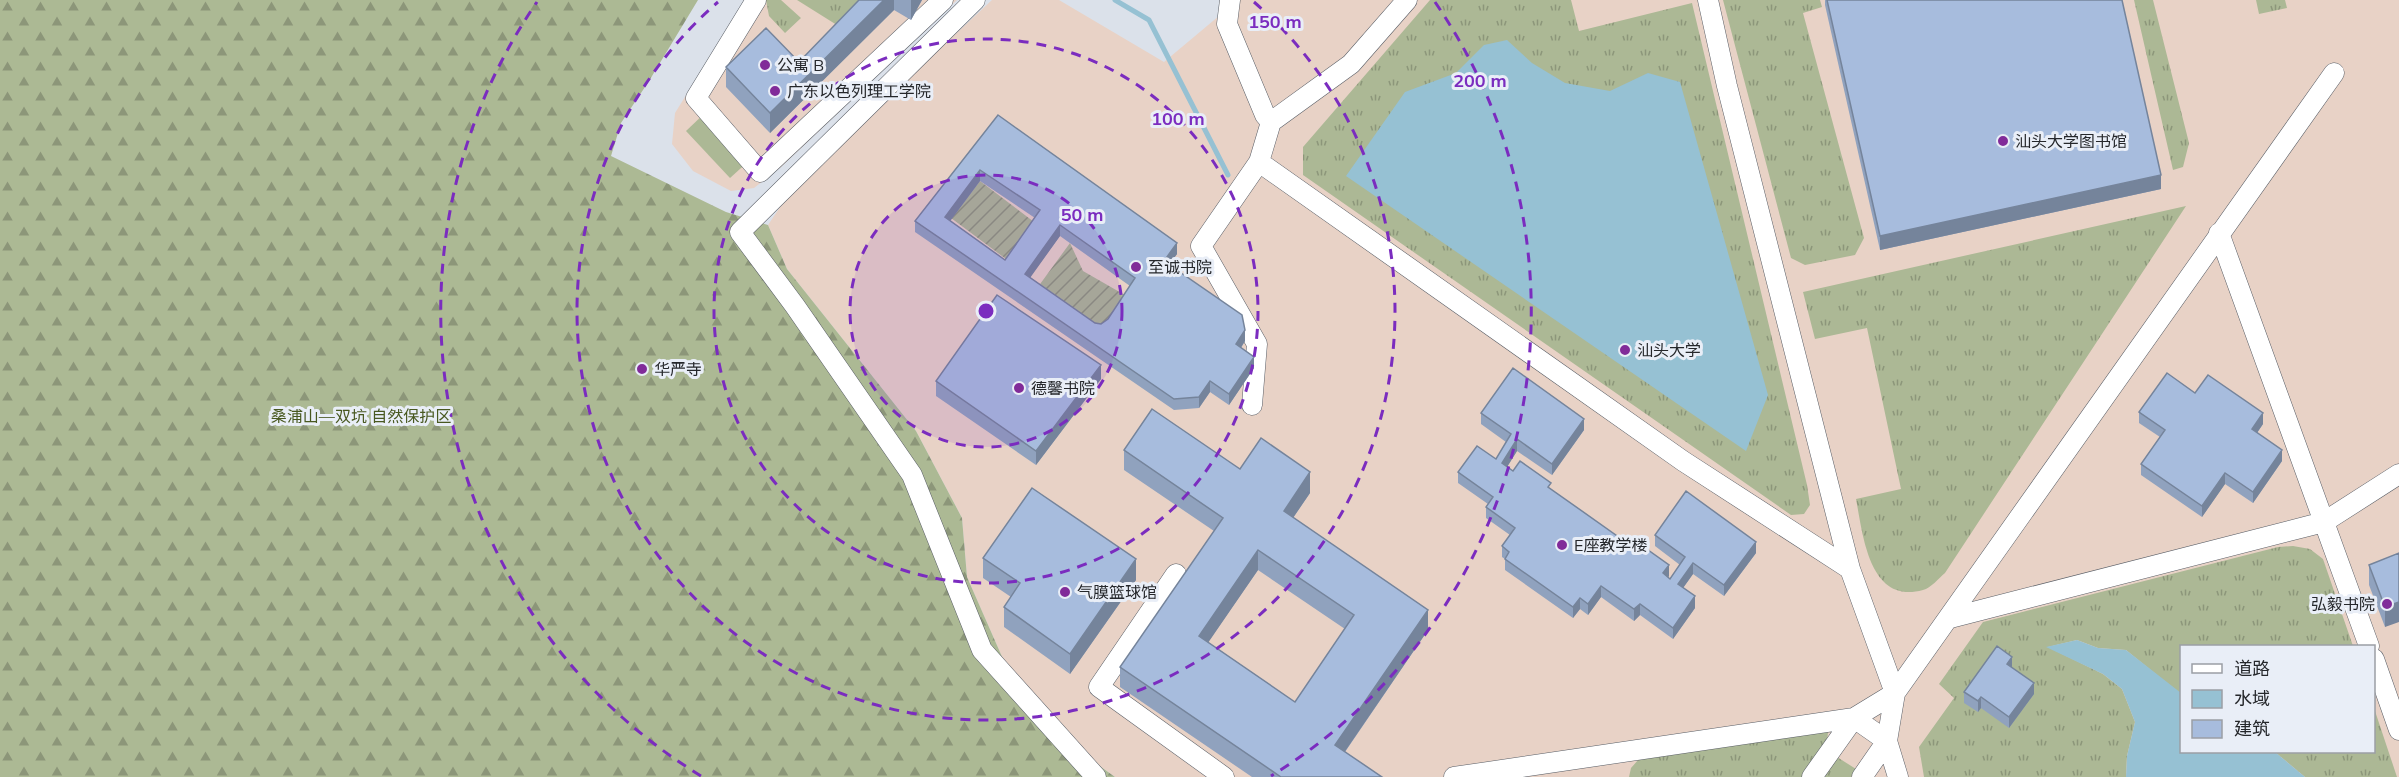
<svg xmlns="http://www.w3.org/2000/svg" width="2399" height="777" font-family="Mulish,'Noto Sans SC',sans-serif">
<defs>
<pattern id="grass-tufts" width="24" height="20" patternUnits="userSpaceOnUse" patternTransform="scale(1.5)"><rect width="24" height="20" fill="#acb895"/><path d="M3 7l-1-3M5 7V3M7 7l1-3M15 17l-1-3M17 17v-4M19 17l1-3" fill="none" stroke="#8c967a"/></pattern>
<pattern id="forest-firs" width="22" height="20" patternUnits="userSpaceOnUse" patternTransform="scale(1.5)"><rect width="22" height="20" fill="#acb994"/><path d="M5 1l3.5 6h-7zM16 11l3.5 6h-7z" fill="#8c9679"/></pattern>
<pattern id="garden-furrows" width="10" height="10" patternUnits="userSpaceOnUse" patternTransform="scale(1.5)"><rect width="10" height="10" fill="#acb895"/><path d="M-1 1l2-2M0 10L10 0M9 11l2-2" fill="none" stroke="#8c967a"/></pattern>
</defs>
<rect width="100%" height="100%" fill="#dbe1ea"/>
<!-- education -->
<path fill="#e8d2c6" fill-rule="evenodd" d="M745 0H957L781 167 754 188 731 191 693 171 672 144 675 113Z
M992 0H1059L1164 62 1238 0H2399V777H1115L1083 754 1003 659 967 577 962 518 916 431 787 269 768 225 797 182ZM2182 646H2374V752H2182Z"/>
<!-- grass -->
<path fill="url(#grass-tufts)" d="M766 0H781L801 18 785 33 769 16Z
M797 0H877L848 32Z
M1430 0H1571L1579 31 1692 3 1807 485 1810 505 1804 514 1791 515 1303 175V147Z
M1723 0H1820L1822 7 1803 13 1864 238 1855 255 1805 265 1791 258Z
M2134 0H2153L2189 143 2183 167 2173 170Z
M2256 0H2285L2287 8 2259 14Z
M2186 206 1945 573C1939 578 1931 588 1923 590 1869 605 1863 535 1856 499L1901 489 1867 328 1815 339 1803 292Z
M2293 546 2310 549 2323 559 2353 646H2182V693H2179L2126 650 2098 648 2077 640 2048 647 2103 674 2122 689 2135 722 2127 756 2126 777H1924L1919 747 1954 698 1939 684 1983 622 2278 547Z
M2374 708 2397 777H2305L2275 752H2374Z
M1819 729 1828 732 1827 743 1803 777H1629L1631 768 1639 759Z
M1837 757 1856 769 1851 777H1823Z"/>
<!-- forest -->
<path fill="url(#forest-firs)" d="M0 0H698L649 81 621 123 611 156 726 212 768 225 787 269 916 431 962 518 967 577 1003 659 1083 754 1115 777H0Z"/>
<!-- garden -->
<path fill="url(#garden-furrows)" d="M980 181 1038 225 1010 262 951 218Z
M1070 243 1083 271 1130 298 1095 334 1035 291Z"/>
<!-- pitch -->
<path fill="#acb895" d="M706 112 751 159 730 178 686 131Z"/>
<!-- water -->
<path fill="#96c1d3" d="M1507 40 1532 63 1565 83 1610 91 1648 73 1680 82 1768 395 1746 451 1346 176 1405 92 1456 73 1484 45Z
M2077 640 2098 648 2126 650 2181 693 2182 752H2275L2305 777H2126L2127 756 2135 722 2122 689 2103 674 2046 647Z"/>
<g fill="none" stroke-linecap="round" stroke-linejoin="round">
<!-- stream -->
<path stroke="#96c1d3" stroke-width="5" d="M1115 0 1149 20 1228 175"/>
<defs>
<path id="minor" d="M756 0 696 98 760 172 943 0
M975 0 740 232 795 306 912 475 982 650 1096 777
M1230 0 1227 24 1265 115 1271 122 1259 162 1683 461 1850 569
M1708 0 1727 86 1850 569 1895 693 1854 718 1812 777
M1271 122 1351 64 1407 0
M2219 233 2369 646
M1252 405 1257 344 1201 246 1259 162
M1176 574 1099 687 1224 777
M1950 618 2324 522 2399 474
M2374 659 2399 730
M1454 777 1854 718 1887 741 1898 777
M1862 777 1887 741 1895 693 2334 73"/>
</defs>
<!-- minor casing -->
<use href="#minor" stroke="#585d65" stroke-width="21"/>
<!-- minor -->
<use href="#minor" stroke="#fff" stroke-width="20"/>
</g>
<!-- wall -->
<path fill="#90a2be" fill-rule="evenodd" d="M859 0H922L911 20 894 10 770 133 726 87V67L799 62Z
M1825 0H2122L2161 189 1880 250 1825 5Z
M998 115 1177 254 1169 264 1245 341 1241 348 1254 368 1229 405 1210 392 1199 408 1174 410 915 232V221ZM980 181 1035 218 1005 260 950 221ZM1060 236 1130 286 1108 319 1101 324 1095 323 1030 277Z
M1101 379 1036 465 936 396V381Z
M2195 393 2263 424 2257 433 2282 461 2253 503 2225 484 2202 517 2141 475V464L2160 437 2139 423V412Z
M1481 413 1584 430 1552 475 1517 451 1507 467 1513 471 1551 489 1669 576 1668 577 1670 579 1680 565 1655 546V535L1756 553 1724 596 1693 574 1683 588 1695 608 1673 639 1640 615 1634 621 1601 597 1588 615 1580 609 1573 618 1505 570V559L1502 557V546L1510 535 1486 518V507L1488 504 1458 483V472L1496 459 1506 442 1481 424Z
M1124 450 1240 469 1310 493 1293 518 1428 630 1345 752 1382 777H1252L1120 687V667L1214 531 1124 470ZM1258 570 1345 629 1295 702 1208 642Z
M2399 553 2385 627 2369 585V565Z
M983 558 1136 580 1070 674 1004 627V607L1011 597 983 578Z
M2012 667 2034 694 2009 728 1981 708 1978 712 1964 703V692Z"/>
<!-- shaded-wall -->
<path fill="#75849b" d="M884 0H894V10L770 133V113Z
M911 0H922L911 20Z
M980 170V181L945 228V217Z
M2161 175V189L1880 250V236Z
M1060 225V236L1025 285V274Z
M1177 243V254L1164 272V261Z
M1245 330V341L1236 355V344Z
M1254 357V368L1229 405V394Z
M1101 365V379L1036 465V451Z
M1210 381V392L1199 408V397Z
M2263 413V424L2252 440V429Z
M1584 419V430L1552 475V464Z
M1517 439V451L1502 475V463Z
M2282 450V461L2253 503V492Z
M1310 472V493L1284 531V511Z
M2225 473V484L2202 517V506Z
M1756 542V553L1724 596V585Z
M1258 550V570L1199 656V636Z
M1136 559V580L1070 674V654Z
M1693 563V574L1678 595V584Z
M1669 565V576L1663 584V573Z
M1601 586V597L1588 615V604Z
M1695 596V608L1673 639V628Z
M1580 598V609L1573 618V607Z
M2399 602V622L2385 627V607Z
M1640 604V615L1634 621V609Z
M1428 610V630L1335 766V745Z
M2012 657V668L2007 664Z
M2034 683V694L2009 728V717Z
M1981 697V708L1978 712V701Z"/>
<!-- building -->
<path fill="#a7bcdd" stroke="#75849b" stroke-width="1.5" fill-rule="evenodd" d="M859 0H884L770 113 726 67 766 28 799 62Z
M1827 0H2122L2161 175 1880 236Z
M998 115 1177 243 1164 261 1242 315 1245 330 1236 344 1254 357 1229 394 1210 381 1199 397 1174 399 915 221ZM980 170 1040 210 1005 260 945 217ZM1060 225 1135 278 1108 319 1101 324 1095 323 1025 274Z
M997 295 1101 365 1036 451 936 381Z
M1513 368 1584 419 1552 464 1517 439 1502 463 1513 471 1520 461 1551 483 1548 487 1630 545 1634 540 1669 565 1663 573 1670 579 1685 557 1655 535 1686 491 1756 542 1724 585 1693 563 1678 584 1695 596 1673 628 1640 604 1634 609 1601 586 1588 604 1580 598 1573 607 1505 559 1509 552 1502 546 1515 528 1486 507 1493 497 1458 472 1477 446 1496 459 1511 434 1481 413Z
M2167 373 2195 393 2208 375 2263 413 2252 429 2282 450 2253 492 2225 473 2202 506 2141 464 2165 430 2139 412Z
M1152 409 1240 469 1261 438 1310 472 1284 511 1428 610 1335 745 1382 777H1281L1120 667 1223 518 1124 450ZM1258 550 1354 615 1295 702 1199 636Z
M1032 488 1136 559 1070 654 1004 607 1020 583 983 558Z
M2399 553V602L2385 607 2369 565Z
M1997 646 2012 657 2007 664 2034 683 2009 717 1981 697 1978 701 1964 692Z"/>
<!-- distance rings -->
<circle cx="986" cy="311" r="136" fill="#7b2cbf" fill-opacity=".12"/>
<g fill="none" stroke="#7b2cbf" stroke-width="3" stroke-dasharray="10 8">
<circle cx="986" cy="311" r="136"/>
<circle cx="986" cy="311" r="272"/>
<path d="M1254 2A409 409 0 1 1 718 2"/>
<path d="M701 776A545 545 0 0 1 537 2M1435 2A545 545 0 0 1 1271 776"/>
</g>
<!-- markers -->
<g fill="#812b99" stroke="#e9eef7" stroke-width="2">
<circle cx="765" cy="65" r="6"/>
<circle cx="775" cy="91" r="6"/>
<circle cx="2003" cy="141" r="6"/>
<circle cx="1136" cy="267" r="6"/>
<circle cx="1625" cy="350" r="6"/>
<circle cx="642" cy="369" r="6"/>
<circle cx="1019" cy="388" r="6"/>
<circle cx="1562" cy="545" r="6"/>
<circle cx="1065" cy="592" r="6"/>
<circle cx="2387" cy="604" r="6"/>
</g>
<g text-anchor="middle" stroke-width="6" stroke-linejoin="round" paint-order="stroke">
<!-- poi labels -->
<g font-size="16" fill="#25272b" stroke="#e9eef7" text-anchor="start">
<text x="777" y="71">公寓 B</text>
<text x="787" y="97">广东以色列理工学院</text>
<text x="2015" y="147">汕头大学图书馆</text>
<text x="1148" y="273">至诚书院</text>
<text x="1637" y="356">汕头大学</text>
<text x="654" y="375">华严寺</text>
<text x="1031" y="394">德馨书院</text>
<text x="1574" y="551">E座教学楼</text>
<text x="1077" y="598">气膜篮球馆</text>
<text x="2375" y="610" text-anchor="end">弘毅书院</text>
</g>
<!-- park labels -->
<g font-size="16" fill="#485820" stroke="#e9eef7">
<text x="361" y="422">桑浦山—双坑 自然保护区</text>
</g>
</g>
<circle cx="986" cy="311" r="9" fill="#7b2cbf" stroke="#e9eef7" stroke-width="3"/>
<g font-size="18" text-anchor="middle" font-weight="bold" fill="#7b2cbf" stroke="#e9eef7" stroke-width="6" stroke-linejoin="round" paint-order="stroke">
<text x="1275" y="28">150 m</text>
<text x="1480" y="87">200 m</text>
<text x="1178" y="125">100 m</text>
<text x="1082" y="221">50 m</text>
</g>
<!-- legend -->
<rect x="2180" y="645" width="195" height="108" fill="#e9eef7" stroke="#9b9ea5" stroke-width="1.5"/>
<rect x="2192" y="664" width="30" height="9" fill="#ffffff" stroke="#9b9ea5" stroke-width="1.5"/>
<text x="2234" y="675" font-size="18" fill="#25272b">道路</text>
<rect x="2192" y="690" width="30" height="18" fill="#96c1d3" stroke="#9b9ea5" stroke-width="1.5"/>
<text x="2234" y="705" font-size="18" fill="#25272b">水域</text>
<rect x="2192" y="720" width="30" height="18" fill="#a7bcdd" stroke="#9b9ea5" stroke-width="1.5"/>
<text x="2234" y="735" font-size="18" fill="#25272b">建筑</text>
</svg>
